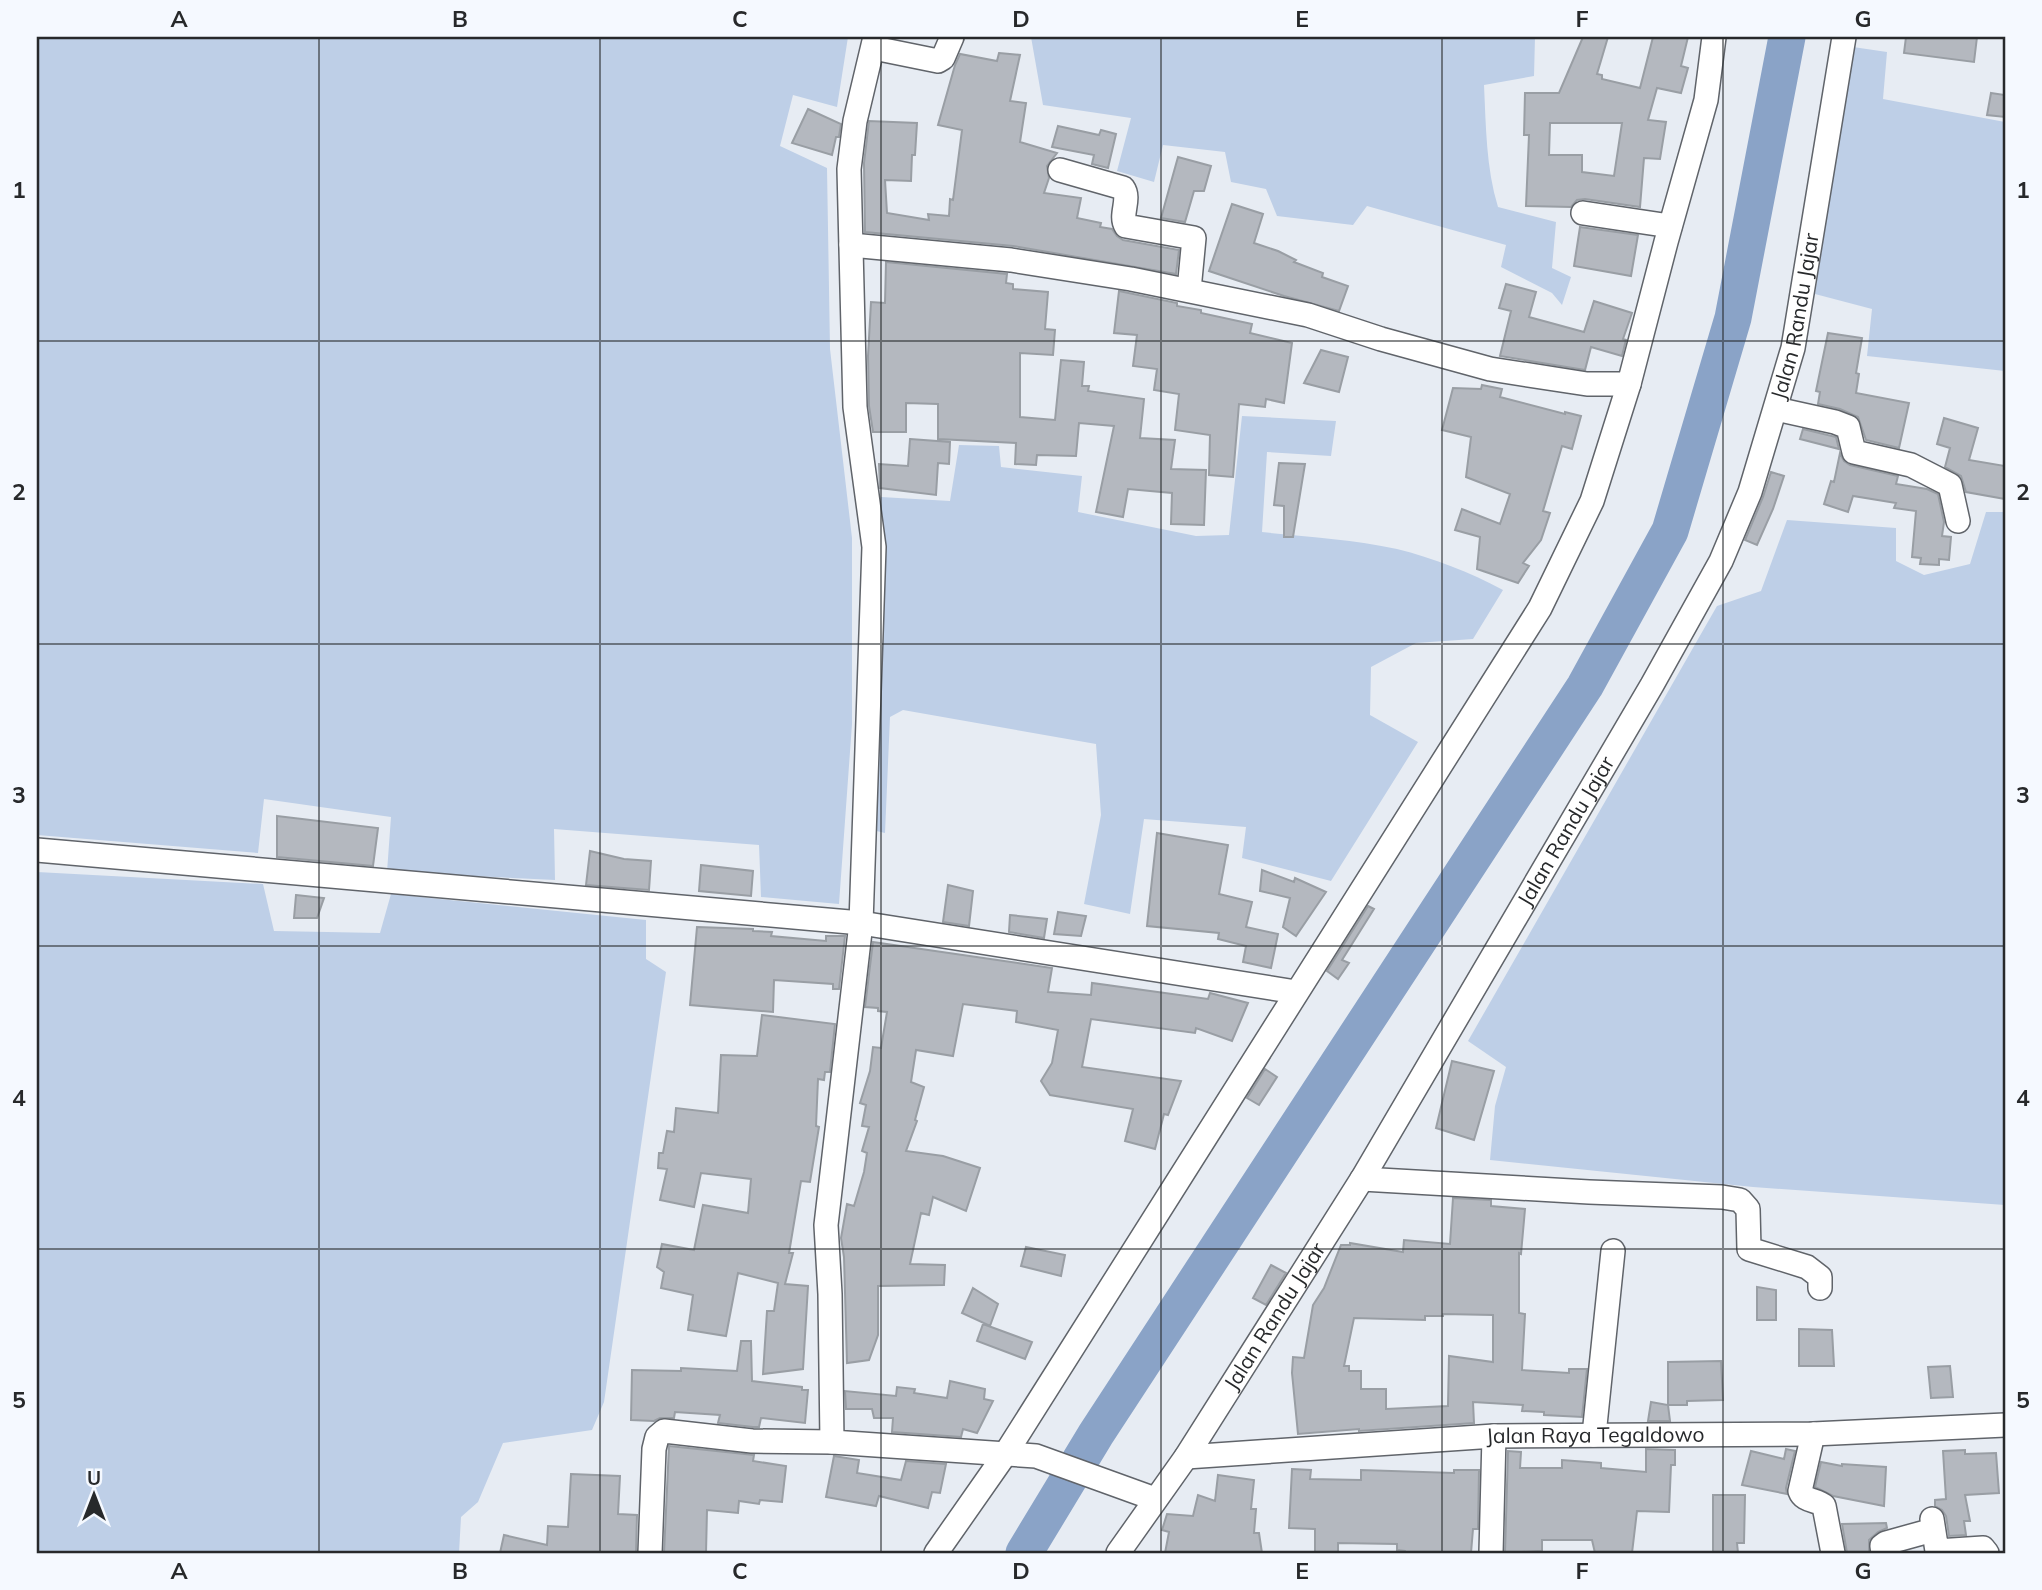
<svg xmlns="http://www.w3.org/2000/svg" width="2042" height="1590" font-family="Mulish,sans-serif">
<rect width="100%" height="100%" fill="#e7ecf3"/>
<!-- green -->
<path fill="#becfe7" d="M37 37H848L837 107 793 95 780 146 827 168 830 349 852 538V724L839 904 761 897 759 845 554 829 555 880 387 872 391 817 264 799 258 853 37 835Z
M1031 37H1535L1534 76 1484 85C1486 126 1486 168 1498 207L1556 222 1552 268 1571 277 1562 305 1552 293 1501 267 1506 245 1367 206 1353 225 1277 216 1266 189 1231 182 1225 152 1163 145 1154 182 1117 171 1131 118 1043 105Z
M1853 47 1887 52 1883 99 2005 122V371L1867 356 1872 309 1815 294Z
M1242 416 1336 421 1331 456 1267 452 1262 532C1306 537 1353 539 1397 549 1433 558 1470 572 1503 590L1473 639 1416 643 1371 667 1370 715 1418 742 1331 881 1242 858 1246 827 1144 819 1130 914 1084 904 1101 815 1096 744 903 710 890 717 885 833 868 829 881 562V497L950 501 959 445 999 446 1001 467 1082 476 1078 512 1196 536 1229 535Z
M1986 512H2005V1205L1753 1187 1490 1160 1495 1106 1506 1067 1468 1041 1717 606 1761 591 1787 520 1896 528V561L1924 575 1970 564Z
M37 872 263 884 274 931 380 933 391 894 646 920V959L666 972 604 1402 592 1430 503 1443 478 1502 461 1517 459 1553H37Z"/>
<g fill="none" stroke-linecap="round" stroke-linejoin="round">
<!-- river -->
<path stroke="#8aa3c7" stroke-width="37" d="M1024 1553 1096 1434 1585 686 1670 531 1733 318 1787 37"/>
</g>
<!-- building -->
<path fill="#b4b8bf" stroke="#999ea4" stroke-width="2" fill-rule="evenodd" d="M1583 37H1608L1597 74 1602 75V79L1640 88 1653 37H1688L1681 66 1688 68 1681 93 1657 88 1648 120 1666 122 1660 159 1644 158 1640 207 1585 199 1577 200 1571 207 1526 206 1529 135H1524L1525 93H1559ZM1550 123H1622L1614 176 1582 172V155H1549Z
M1906 37H1977L1974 62 1904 53Z
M999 53 1020 55 1010 101 1026 103 1020 142 1057 153 1047 166 1049 178 1044 193 1081 198 1077 218 1101 223 1100 227 1112 229 1117 236 1123 240 1179 250 1176 274 1013 246 865 232 864 163 869 121 917 123 915 155H912L911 181 885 180 887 213 929 220 928 214 949 216 950 199 953 200 962 130 938 125 955 65 960 54 997 61Z
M1991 93 2005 95V117L1987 115Z
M808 109 841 124 839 137H836L832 155 792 143Z
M1058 126 1099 135 1101 130 1116 134 1108 168 1092 164 1094 155 1052 147Z
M1178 157 1211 166 1204 191H1194L1185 222 1161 218Z
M1232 204 1263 214 1254 243 1278 251 1296 260 1294 262 1323 273 1322 277 1348 286 1339 311 1284 296 1209 271Z
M1580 227 1638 235 1631 276 1574 266Z
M886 262 1007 274 1006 283 1013 284V289L1048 292 1045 329 1055 330 1053 355 1020 353V417L1055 420 1061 360 1084 362 1082 386H1089L1088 391 1144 399 1140 438 1175 440 1171 469 1206 470 1204 525 1171 524 1172 493 1128 489 1123 517 1096 512 1114 426 1079 423 1076 456 1037 455 1036 465 1015 464 1016 443 938 439V404L906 403V432H873L869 406 868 356 871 302 885 303Z
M1506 284 1536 292 1529 317 1584 332 1594 301 1632 313 1623 339 1626 340 1622 356 1591 347 1585 370 1500 356 1511 311 1499 308Z
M1119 291 1177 303V306L1201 310V313L1252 324 1250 333 1292 343 1284 403 1266 399 1265 407 1239 404 1233 477 1209 475 1210 435 1175 430 1179 394 1154 390 1157 369 1133 366 1137 335 1114 333Z
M1828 333 1862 338 1856 373 1859 374 1856 393 1909 403 1899 448 1866 440 1858 417 1840 409 1818 404 1820 392 1816 391Z
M1321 350 1348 357 1339 392 1304 383Z
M1482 385 1502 389 1500 397 1565 414V412L1581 416 1572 449 1562 446 1543 511 1550 513 1541 540 1523 563 1529 566 1518 583 1477 569 1480 537 1455 530 1462 509 1500 524 1510 494 1466 477 1471 437 1442 430 1453 388 1481 389Z
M1944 418 1978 428 1969 460 2005 466V499L1966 492 1961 476 1945 467 1950 448 1937 444Z
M1803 429 1836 437 1839 449 1800 439Z
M910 439 950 442 949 464 938 463 936 495 880 488 879 464 908 466Z
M1840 453 1844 461 1850 465 1898 476 1896 484 1927 489 1938 494 1944 522 1942 536 1951 537 1949 560 1939 559V565L1920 564 1921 558 1912 557 1916 511 1894 508 1896 503 1853 496 1848 512 1824 504 1831 481 1834 482Z
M1279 463 1305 464 1293 537H1284V506L1274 505Z
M1771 472 1784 476 1773 509 1757 545 1745 540 1763 497Z
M277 816 378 828 373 866 277 857Z
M1157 833 1228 845 1219 894 1252 902 1246 927 1278 934 1271 968 1243 962 1246 946 1218 939 1219 933 1147 926Z
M590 851 624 859 651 861 649 890 586 885Z
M701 865 753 871 751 896 699 891Z
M1262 870 1294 882 1295 878 1326 892 1296 936 1283 927 1290 898 1260 891Z
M948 885 973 891 969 926 943 922Z
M296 895 324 898 317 918H294Z
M1368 906 1374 909 1342 960 1349 963 1338 979 1327 971Z
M1058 912 1086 916 1081 936 1054 934Z
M1010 915 1047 919 1044 938 1009 932Z
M697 927 753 929V931L772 932 771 936 826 941V936H845L839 989H833V984L774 980 773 1012 690 1005Z
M873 942 1052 968 1048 992 1091 995 1092 983 1208 999 1210 993 1248 1003 1232 1041 1196 1028 1195 1033 1091 1019 1082 1067 1181 1081 1168 1115 1164 1114 1155 1149 1125 1141 1133 1109 1050 1095 1041 1081 1052 1063 1058 1030 1016 1022 1017 1011 963 1004 953 1056 916 1050 911 1082 924 1087 915 1120 917 1121 906 1151 943 1156 980 1168 966 1211 933 1197 929 1215 921 1213 910 1264 945 1265 944 1285 878 1286V1335L869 1360 847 1363 844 1257 841 1238 847 1204 854 1206 864 1172 867 1153 862 1151 869 1127 862 1126 866 1105 860 1103 870 1071 873 1047 881 1048 887 1012 878 1011V1008L865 1007Z
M762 1015 835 1024 830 1072H825L824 1080 818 1079 816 1126 819 1127 810 1182 801 1181 789 1253H793L785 1284 808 1286 803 1369 763 1374 767 1311H774L778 1283 738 1273 726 1336 688 1330 693 1295 661 1288 664 1272 657 1267 662 1244 694 1250 703 1205 748 1213 751 1179 701 1173 694 1207 660 1200 667 1169 658 1168 659 1153H663L667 1131 674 1132 676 1108 718 1113 721 1055 757 1056Z
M1452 1061 1494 1071 1474 1140 1436 1128Z
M1265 1069 1277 1077 1259 1105 1247 1098Z
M1453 1198 1491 1200V1206L1525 1209 1521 1254 1519 1253V1313L1525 1314 1522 1370 1569 1373V1369H1587L1582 1417 1544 1415V1412L1522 1411 1523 1405 1473 1402 1474 1423 1359 1431V1429L1298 1434 1292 1373 1293 1357 1304 1358 1313 1305 1324 1288 1341 1245H1350V1243L1403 1252 1404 1240 1450 1244ZM1443 1314 1493 1315V1362L1449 1356 1448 1406 1386 1409V1389H1361V1371H1349V1366H1344L1354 1318 1425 1320V1316H1443Z
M1026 1247 1065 1255 1061 1276 1021 1266Z
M1271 1265 1286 1273 1266 1305 1253 1298Z
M1757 1287 1776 1290V1320H1757Z
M973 1288 998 1304 990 1326 962 1313Z
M983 1324 1032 1342 1025 1359 977 1341Z
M1799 1329 1832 1330 1834 1366H1799Z
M741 1341H751L752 1381 802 1387V1390H808L805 1423 761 1418 759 1427H753L718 1423 720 1415 675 1412 674 1418H660L654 1421 631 1420 632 1370 681 1371V1368L737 1371Z
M1721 1361 1723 1400 1687 1401V1405H1668V1362Z
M1950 1366 1953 1397 1931 1398 1928 1367Z
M950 1381 985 1389 984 1399 993 1401 977 1433 963 1429 961 1437 892 1432 893 1418H874L872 1409H846L845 1391 896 1396 897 1387 915 1389 914 1393 947 1398Z
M1651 1402 1668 1405 1670 1421H1648Z
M669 1446 754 1455 753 1461 786 1466 782 1502 760 1500 759 1504 739 1501 738 1513 707 1510 706 1553H664Z
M1646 1449 1675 1450V1465H1671L1669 1512 1637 1511 1632 1553H1595L1592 1540H1542V1551L1505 1553 1508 1451 1521 1452 1520 1468H1562V1460L1601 1463V1468L1646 1472Z
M1786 1449 1795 1451 1786 1488 1787 1494 1742 1485 1751 1451 1784 1459Z
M1965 1450V1454L1996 1453 1999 1493 1965 1495 1970 1521H1964L1966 1535 1949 1536 1946 1516 1942 1510 1935 1506V1500L1946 1499 1943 1451Z
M834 1456 859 1460 857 1473 901 1480 906 1461 946 1464 940 1493 932 1492 928 1508 879 1496 876 1506 826 1497Z
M1821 1462 1842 1466V1464L1886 1467 1884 1506 1833 1496 1815 1487Z
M1292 1469 1311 1470 1310 1479 1361 1480V1470L1454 1473V1470H1479L1478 1529H1473L1471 1553H1406L1405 1551 1397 1550V1544L1338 1543V1553H1315V1529L1289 1528Z
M571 1474 620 1476 618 1514 637 1515 636 1553H500L504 1535 547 1545 548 1526 568 1527Z
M1218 1475 1254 1480 1251 1509H1256L1254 1533H1259L1262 1553H1165L1169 1532 1162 1530 1167 1514 1193 1516 1198 1495 1215 1501Z
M1713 1495H1745L1744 1543H1737L1738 1553H1713Z
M1886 1523 1887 1528 1878 1532 1869 1540V1553H1847L1842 1524Z"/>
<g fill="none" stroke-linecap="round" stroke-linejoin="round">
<defs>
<g id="minor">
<path d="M875 37 855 121 849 169 855 407 874 547 861 923 826 1225 830 1294 832 1442 1036 1456 1155 1499"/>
<path d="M874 48 938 61 943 58 952 37"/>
<path d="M1060 170 1123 188C1131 199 1119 215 1126 226L1194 238 1189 290"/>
<path d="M1583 213 1670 226"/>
<path d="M851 245 1011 260 1131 279 1308 315 1381 339 1490 369 1587 384H1629"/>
<path d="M1776 409 1835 422 1848 427 1854 452 1911 465 1950 485 1958 521"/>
<path d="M37 850 861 923 1296 992"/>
<path d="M1362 1179 1589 1192 1722 1197 1740 1200 1748 1209 1749 1249 1807 1267 1820 1277V1288"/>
<path d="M1813 1434 1800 1491C1804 1502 1817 1499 1824 1506L1833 1553"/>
<path d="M1594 1435 1613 1251"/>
<path id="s1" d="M1186 1457 1494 1436 1813 1434 2005 1425"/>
<path d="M1932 1519 1937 1551 1983 1548 1987 1553"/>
<path d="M650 1553 654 1449 657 1437 664 1431 752 1441 832 1442"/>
<path d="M936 1553 1006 1453 1540 608 1592 501 1629 384 1666 242 1706 100 1714 37"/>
<path id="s2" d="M1118 1553 1186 1457 1362 1179 1652 685 1721 561 1750 492 1793 348 1844 37"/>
<path d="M1491 1553 1494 1436"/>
<path d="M1883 1553 1882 1546 1886 1543 1933 1530"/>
</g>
</defs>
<!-- minor casing -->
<use href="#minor" stroke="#60646a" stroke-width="26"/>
<!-- minor -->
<use href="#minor" stroke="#fff" stroke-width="23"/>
</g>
<!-- grid -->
<path fill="none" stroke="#27292b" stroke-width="2" stroke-opacity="0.55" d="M319 37V1553M600 37V1553M881 37V1553M1161 37V1553M1442 37V1553M1723 37V1553M37 341H2005M37 644H2005M37 946H2005M37 1249H2005"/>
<g text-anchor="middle" stroke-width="6" stroke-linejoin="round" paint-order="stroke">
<!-- street labels -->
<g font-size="21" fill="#27292b" stroke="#f5f9ff">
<text dy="7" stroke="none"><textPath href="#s2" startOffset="1418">Jalan Randu Jajar</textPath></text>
<text dy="7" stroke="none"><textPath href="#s2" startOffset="850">Jalan Randu Jajar</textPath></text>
<text dy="7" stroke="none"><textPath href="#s2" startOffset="284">Jalan Randu Jajar</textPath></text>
<text dy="7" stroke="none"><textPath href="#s1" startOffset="410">Jalan Raya Tegaldowo</textPath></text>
</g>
</g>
<!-- border -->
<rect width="2042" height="1590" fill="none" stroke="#f5f9ff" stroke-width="77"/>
<!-- north arrow -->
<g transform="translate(94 1495)" stroke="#f5f9ff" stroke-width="5" paint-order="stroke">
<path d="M0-5L12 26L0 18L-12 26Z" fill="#27292b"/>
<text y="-10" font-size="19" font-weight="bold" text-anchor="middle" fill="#27292b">U</text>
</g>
<rect x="38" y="38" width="1966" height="1514" fill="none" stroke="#27292b" stroke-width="2.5"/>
<g font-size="23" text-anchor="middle" font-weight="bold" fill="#27292b">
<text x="179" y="27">A</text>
<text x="460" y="27">B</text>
<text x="740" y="27">C</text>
<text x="1021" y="27">D</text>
<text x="1302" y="27">E</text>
<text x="1582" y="27">F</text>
<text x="1863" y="27">G</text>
<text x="19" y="198">1</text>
<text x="2023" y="198">1</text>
<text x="19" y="500">2</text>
<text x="2023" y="500">2</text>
<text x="19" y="803">3</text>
<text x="2023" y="803">3</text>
<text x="19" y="1106">4</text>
<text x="2023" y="1106">4</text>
<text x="19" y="1408">5</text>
<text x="2023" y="1408">5</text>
<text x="179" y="1579">A</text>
<text x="460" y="1579">B</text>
<text x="740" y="1579">C</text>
<text x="1021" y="1579">D</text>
<text x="1302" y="1579">E</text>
<text x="1582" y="1579">F</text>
<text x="1863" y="1579">G</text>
</g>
</svg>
